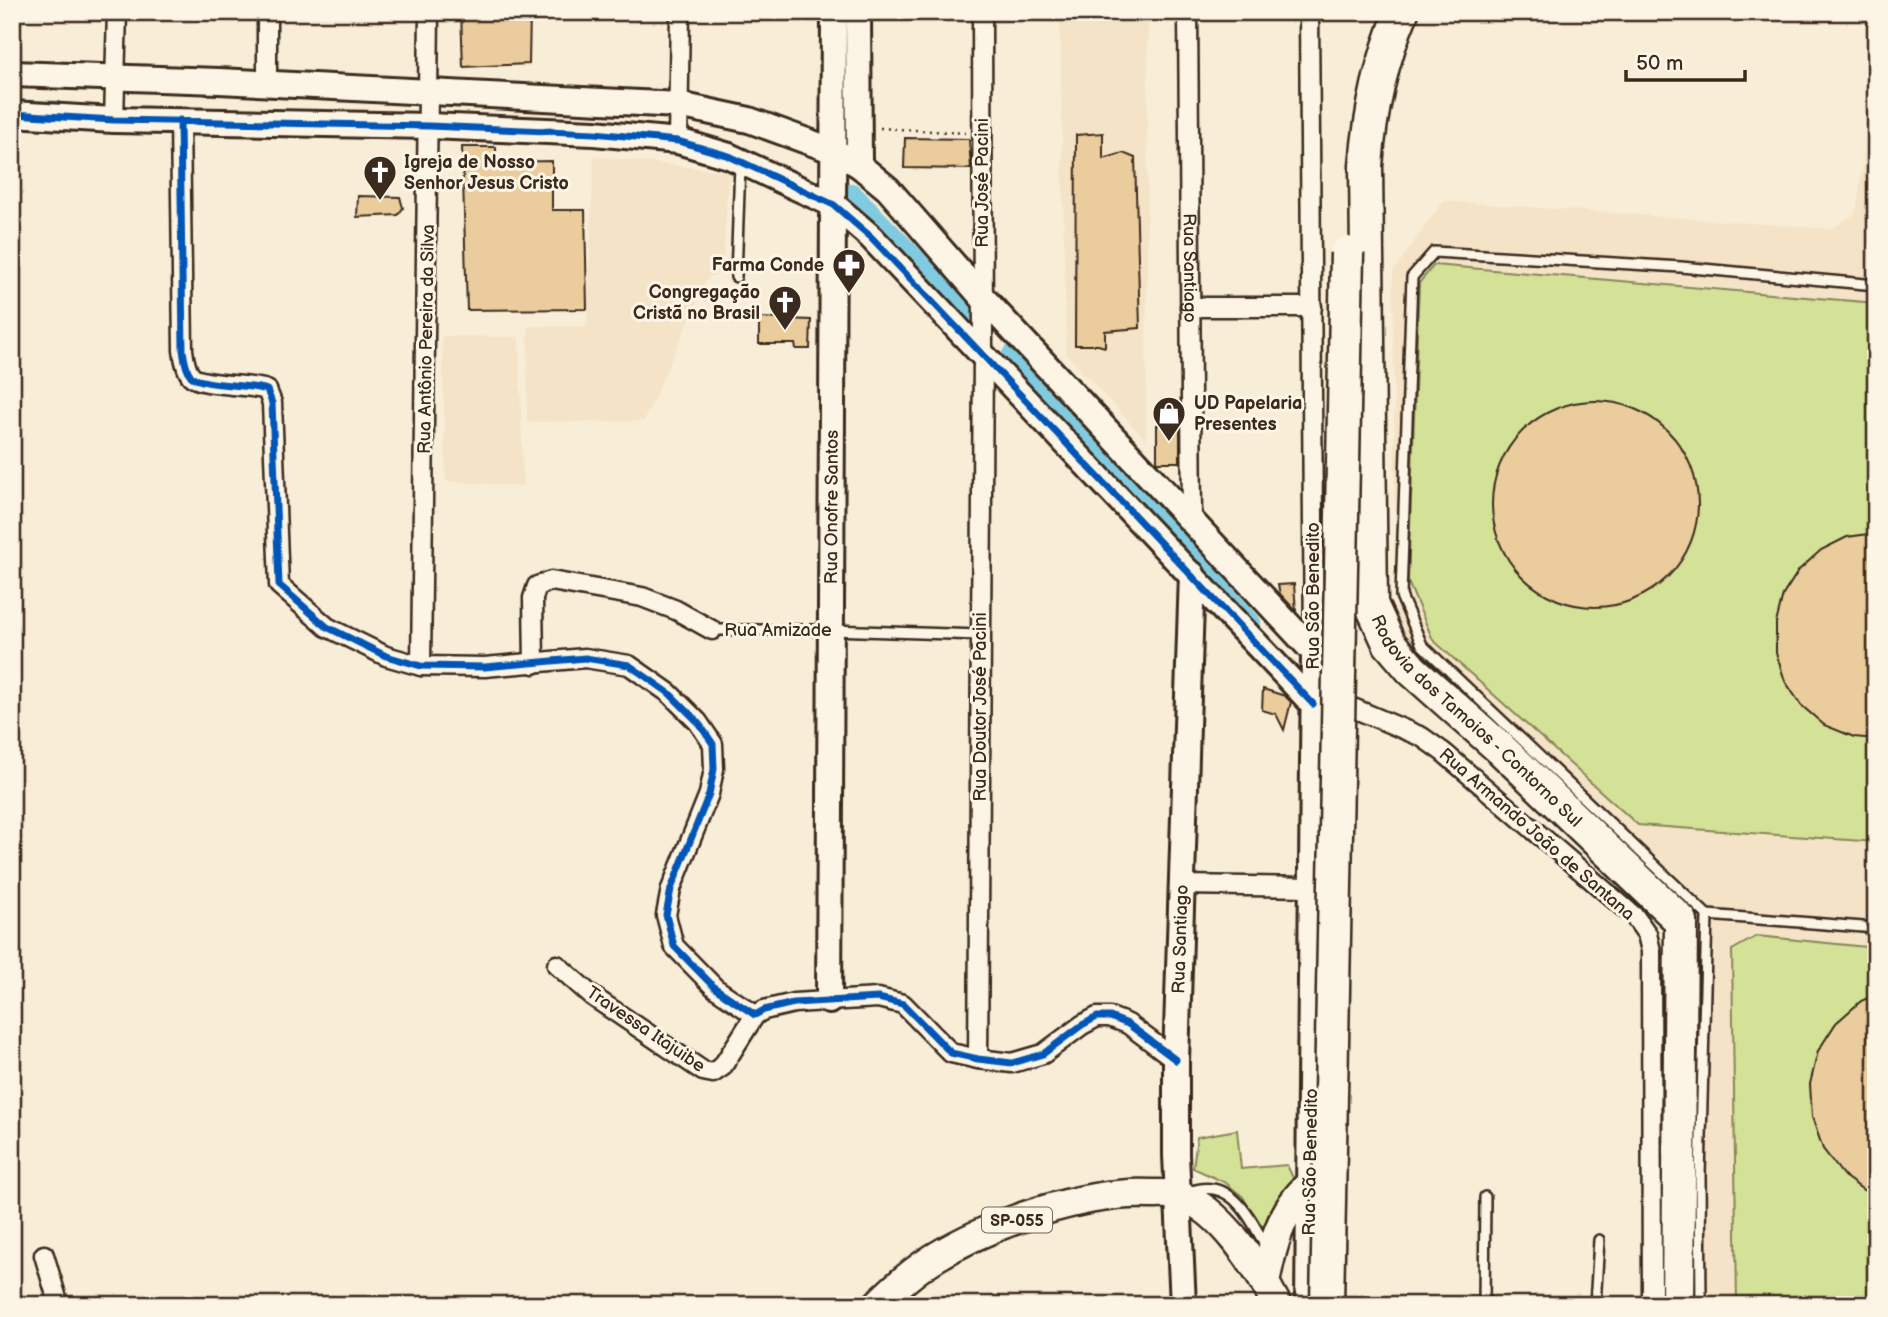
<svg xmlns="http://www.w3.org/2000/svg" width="1888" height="1317" font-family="'Balsamiq Sans',sans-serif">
<rect width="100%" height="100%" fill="#f8edd7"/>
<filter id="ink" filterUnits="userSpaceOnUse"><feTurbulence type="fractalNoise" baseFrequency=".0143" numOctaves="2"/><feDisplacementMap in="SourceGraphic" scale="14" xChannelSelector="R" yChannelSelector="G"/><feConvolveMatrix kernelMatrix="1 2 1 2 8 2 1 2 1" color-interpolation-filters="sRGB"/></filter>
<g filter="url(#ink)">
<!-- built -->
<path fill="#f4e3c6" d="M1060 19 1148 20 1146 440 1066 354Z
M1876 63V1305H1695L1699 931 1683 910 1396 637 1393 272 1443 201 1832 229 1856 213Z
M594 156 729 172 722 273 708 277 644 421 527 422 528 326 587 327Z
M442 336 519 337 523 486 446 481Z"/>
<!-- green -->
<path fill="#d3e296" stroke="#87865a" stroke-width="2" d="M1434 265 1876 303V842L1638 825 1433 640 1408 582 1419 283Z
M1757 936 1876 948V1305H1737L1732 950Z
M1237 1130 1241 1169 1287 1165 1294 1180 1283 1196 1270 1246 1243 1197 1226 1183 1193 1168 1197 1137Z"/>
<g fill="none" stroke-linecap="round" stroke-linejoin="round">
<!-- stream -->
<path stroke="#658b93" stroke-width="4.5" d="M13 102 58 103"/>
<!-- canal -->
<path stroke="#81cbe1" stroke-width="18" d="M852 192 968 311
M1011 354 1252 622"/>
</g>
<!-- building -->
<path fill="#eacc9d" stroke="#3b2a1e" stroke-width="2" d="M461 12H530L529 64 463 67Z
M1103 133V159L1123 153 1135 158 1140 328 1105 331V347L1098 345H1075L1076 135Z
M905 138 969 139 971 169 904 168Z
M462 147H496V162L552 161V210H585L587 309 467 310Z
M358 196 400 197 403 208 398 215 357 217Z
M759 318 811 320 810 349H796L795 344H759Z
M1492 504a103 103 0 1 1 206 0a103 103 0 1 1-206 0Z
M1180 423V462H1157V425Z
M1876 533V739L1854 737 1824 725 1801 705 1785 681 1776 653V623L1783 595 1799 570 1821 550 1847 537Z
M1294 584 1296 611 1280 594 1278 585Z
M1263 689 1285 696 1291 702 1284 730 1276 714 1262 710Z
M1876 994V1199L1844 1176 1823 1149 1812 1117 1810 1084 1818 1051 1836 1023 1861 1001Z"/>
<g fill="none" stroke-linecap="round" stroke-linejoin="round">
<defs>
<path id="lane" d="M736 277 740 163
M712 630H831L980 635
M1707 915 1876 928
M1189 1192C1232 1176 1249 1217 1267 1248
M1484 1305 1485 1197
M1595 1305 1599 1240
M1701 1305 1700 1175 1707 915 1422 645 1401 596 1412 277 1434 252 1681 267 1876 285"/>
<g id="street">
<path d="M267 12V83"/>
<path id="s1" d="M1188 12 1192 523"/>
<path d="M1309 12 1314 652"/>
<path d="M114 120 117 12"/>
<path d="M180 120 183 350C184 358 186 370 191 376 201 386 250 384 267 390L272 403 279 585 327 627 386 656 421 666 485 667 585 658 629 665 669 693 698 722 713 744 714 769 709 794 671 889 666 915 674 946 715 988 755 1015 764 1010 794 1003 878 998 903 1004 951 1053 978 1059 1012 1063 1043 1054 1082 1025 1097 1017H1110L1128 1024 1176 1060"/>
<path d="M678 141 680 12"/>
<path d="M1190 307H1312"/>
<path d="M534 664 533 598 537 586 551 581 642 597 676 610 712 630"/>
<path d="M421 666 429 12"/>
<path d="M1334 700 1422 737 1443 752 1635 917 1647 934 1651 951 1652 1305"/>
<path d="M1182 885 1313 887"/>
<path d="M557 965 592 996 703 1071 713 1073 722 1067 755 1015"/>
<path d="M978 1059 983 354 982 12"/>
<path d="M44 1255 59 1305"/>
</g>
<g id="secondary">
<path d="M858 12 859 165"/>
<path d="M12 74 219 81 679 105 749 120 834 151 859 165 888 189 982 297 1314 652 1308 1305"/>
<path d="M12 114 114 120 429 126 594 133 678 141 729 156 834 205 871 237 1313 704"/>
<path id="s2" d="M829 1001 834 12"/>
<path id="s3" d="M1183 1305 1176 1155V1060L1192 574"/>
</g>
<path id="primary" d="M1265 1283C1272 1246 1281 1209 1310 1184
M877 1305C895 1287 913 1271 934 1258 991 1223 1086 1190 1152 1194 1160 1194 1171 1193 1179 1196 1221 1208 1258 1268 1277 1305"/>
<g id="highway">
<path id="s4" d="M1402 12C1381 61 1370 113 1366 166L1371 604 1389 643 1412 670 1502 750 1681 921 1678 1305"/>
</g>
</defs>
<!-- lane casing -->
<use href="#lane" stroke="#3b2a1e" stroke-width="14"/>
<!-- street casing -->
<use href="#street" stroke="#3b2a1e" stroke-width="23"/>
<!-- secondary casing -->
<use href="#secondary" stroke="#3b2a1e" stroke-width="30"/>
<!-- primary casing -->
<use href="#primary" stroke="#3b2a1e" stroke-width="33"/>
<!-- highway casing -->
<use href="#highway" stroke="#3b2a1e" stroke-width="37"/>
<!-- path -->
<path stroke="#3b2a1e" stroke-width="2.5" stroke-dasharray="2 5" stroke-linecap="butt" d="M880 128 967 133"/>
<!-- lane -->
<use href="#lane" stroke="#fcf5e5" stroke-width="9"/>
<!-- street -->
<use href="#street" stroke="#fcf5e5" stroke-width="18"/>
<!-- secondary -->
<use href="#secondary" stroke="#fcf5e5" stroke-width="24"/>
<!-- primary -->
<use href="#primary" stroke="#fcf5e5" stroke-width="28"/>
<!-- highway -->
<use href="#highway" stroke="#fcf5e5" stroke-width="32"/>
<defs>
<path id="highway-bridge" d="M1327 1305 1347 253"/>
</defs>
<!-- highway-bridge casing -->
<use href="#highway-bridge" stroke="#3b2a1e" stroke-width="37" stroke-linecap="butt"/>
<!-- highway-bridge -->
<use href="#highway-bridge" stroke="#fcf5e5" stroke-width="32"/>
<defs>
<path id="cycleway" d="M12 114 114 120 429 126 594 133 678 141 729 156 834 205 871 237 1313 704
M180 120 183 350C184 358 186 370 191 376 201 386 250 384 267 390L272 403 279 585 327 627 386 656 421 666 485 667 585 658 629 665 669 693 698 722 713 744 714 769 709 794 671 889 666 915 674 946 715 988 755 1015 764 1010 794 1003 878 998 903 1004 951 1053 978 1059 1012 1063 1043 1054 1082 1025 1097 1017H1110L1128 1024 1176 1060"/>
</defs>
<!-- cycleway casing -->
<use href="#cycleway" stroke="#fcf5e5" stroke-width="11"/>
<!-- cycleway -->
<use href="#cycleway" stroke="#0057b8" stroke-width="7"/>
</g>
</g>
<!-- icons -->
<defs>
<symbol id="church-pin" viewBox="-11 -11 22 30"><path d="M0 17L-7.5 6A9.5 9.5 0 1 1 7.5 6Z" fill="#3b2a1e" stroke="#fcf5e5"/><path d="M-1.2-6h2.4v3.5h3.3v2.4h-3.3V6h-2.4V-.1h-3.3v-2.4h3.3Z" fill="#fff"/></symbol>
<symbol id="pharmacy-pin" viewBox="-11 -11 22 30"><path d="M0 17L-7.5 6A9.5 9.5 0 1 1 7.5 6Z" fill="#3b2a1e" stroke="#fcf5e5"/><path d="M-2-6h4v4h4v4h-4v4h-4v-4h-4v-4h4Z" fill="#fff"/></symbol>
<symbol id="shop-pin" viewBox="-11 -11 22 30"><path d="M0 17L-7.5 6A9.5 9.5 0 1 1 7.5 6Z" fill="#3b2a1e" stroke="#fcf5e5"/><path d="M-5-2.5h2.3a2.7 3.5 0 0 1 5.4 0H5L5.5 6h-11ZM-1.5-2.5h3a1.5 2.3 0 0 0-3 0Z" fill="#fff"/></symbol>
</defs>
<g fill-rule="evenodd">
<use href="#church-pin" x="361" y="153" width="38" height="52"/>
<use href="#pharmacy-pin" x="830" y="246" width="38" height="52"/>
<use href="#church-pin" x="766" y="283" width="38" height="52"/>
<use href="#shop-pin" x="1150" y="394" width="38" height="52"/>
</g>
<g text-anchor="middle" stroke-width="6" stroke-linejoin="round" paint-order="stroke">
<!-- shield labels -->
<rect fill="#fcf5e5" stroke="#75675a" stroke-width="2" x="982" y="1207.5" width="70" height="25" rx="5"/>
<g font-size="16" font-weight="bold" fill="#3b2a1e">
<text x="1017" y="1226">SP-055</text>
</g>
<!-- poi labels -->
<g font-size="18" font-weight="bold" fill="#3b2a1e" stroke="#fcf5e5" text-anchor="start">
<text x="404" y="168">Igreja de Nosso<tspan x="404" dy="21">Senhor Jesus Cristo</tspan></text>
<text x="824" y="271" text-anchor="end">Farma Conde</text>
<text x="760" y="298" text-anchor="end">Congregação<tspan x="760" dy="21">Cristã no Brasil</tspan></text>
<text x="1194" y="409">UD Papelaria<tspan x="1194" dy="21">Presentes</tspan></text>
</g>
<!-- street labels -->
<g font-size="18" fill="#3b2a1e" stroke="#fcf5e5">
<text transform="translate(982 183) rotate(-90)" y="6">Rua José Pacini</text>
<text dy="6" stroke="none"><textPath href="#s1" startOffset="256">Rua Santiago</textPath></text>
<text transform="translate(426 339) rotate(-89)" y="6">Rua Antônio Pereira da Silva</text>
<text dy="6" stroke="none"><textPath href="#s2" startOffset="494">Rua Onofre Santos</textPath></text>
<text transform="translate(1313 596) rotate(-90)" y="6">Rua São Benedito</text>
<text x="778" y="636">Rua Amizade</text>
<text transform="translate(980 707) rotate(-90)" y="6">Rua Doutor José Pacini</text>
<text dy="6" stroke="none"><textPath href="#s4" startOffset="756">Rodovia dos Tamoios - Contorno Sul</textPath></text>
<text transform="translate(1537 834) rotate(41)" y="6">Rua Armando João de Santana</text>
<text dy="6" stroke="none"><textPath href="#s3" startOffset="366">Rua Santiago</textPath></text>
<text transform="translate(646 1029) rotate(34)" y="6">Travessa Itajuibe</text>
<text transform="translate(1310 1162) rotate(-89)" y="6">Rua São Benedito</text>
</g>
</g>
<!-- margin -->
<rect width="1888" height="1317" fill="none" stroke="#fcf5e5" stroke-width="42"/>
<rect x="21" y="21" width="1846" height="1275" fill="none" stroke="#3b2a1e" stroke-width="2.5" filter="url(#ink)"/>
<!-- scale -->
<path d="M1626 70v10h119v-10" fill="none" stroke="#3b2a1e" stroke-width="3.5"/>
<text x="1636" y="70" font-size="21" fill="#3b2a1e" stroke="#fcf5e5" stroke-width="5" paint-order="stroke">50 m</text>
</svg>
